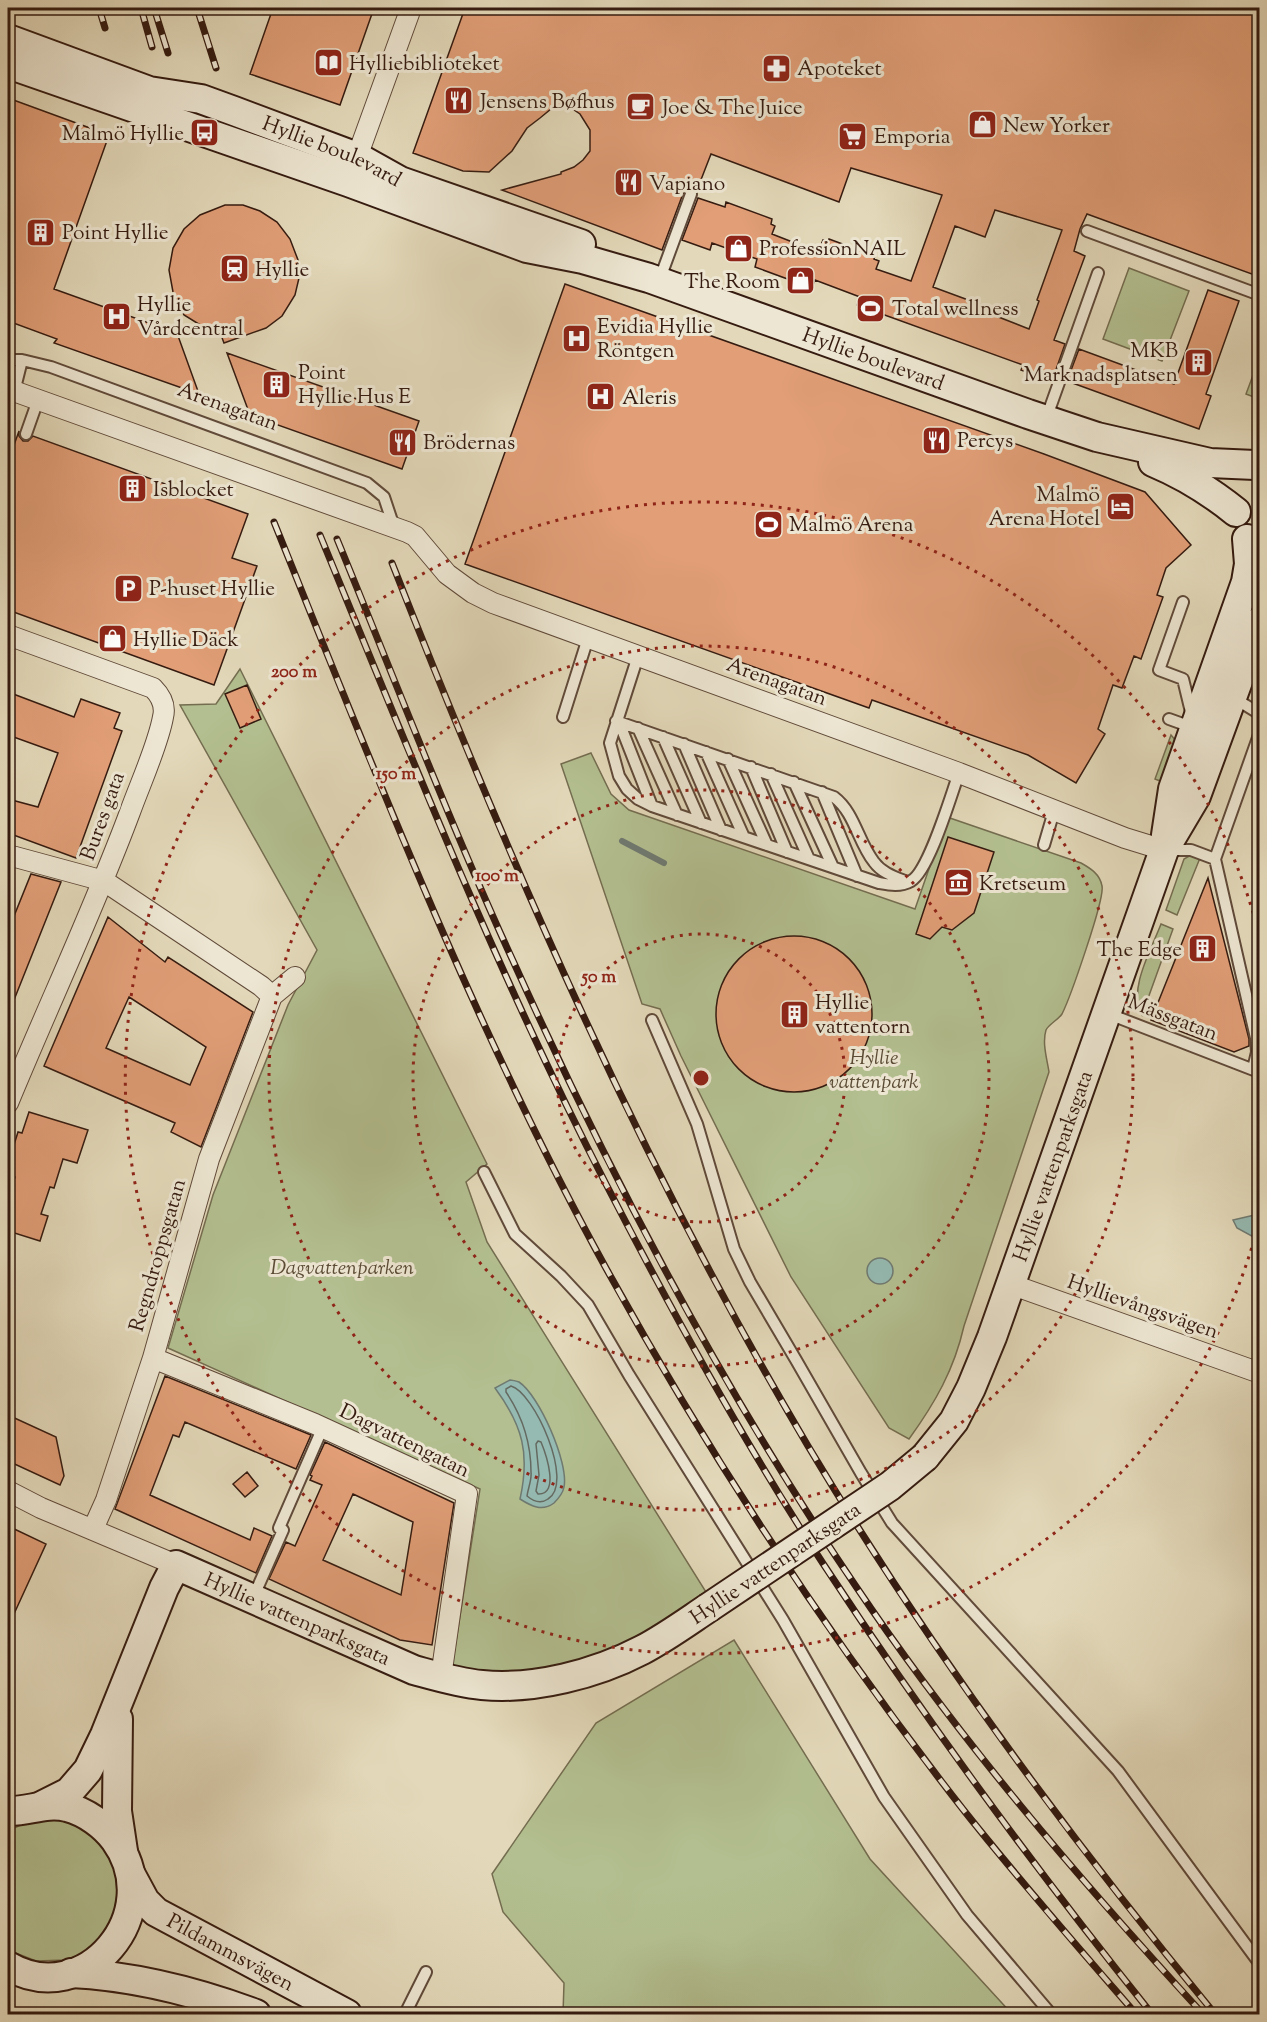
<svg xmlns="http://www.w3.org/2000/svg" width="1267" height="2022" font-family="'Sorts Mill Goudy',serif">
<rect width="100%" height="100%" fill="#e3d9ba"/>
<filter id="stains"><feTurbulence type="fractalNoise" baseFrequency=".00333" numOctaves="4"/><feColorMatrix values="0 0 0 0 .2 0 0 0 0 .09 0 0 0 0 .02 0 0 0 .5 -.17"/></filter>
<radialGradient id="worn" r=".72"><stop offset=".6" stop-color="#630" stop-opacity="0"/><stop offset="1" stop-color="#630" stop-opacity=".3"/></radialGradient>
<!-- green -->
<path fill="#b3bf90" stroke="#746d50" stroke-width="1.5" d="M1129 268 1189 291 1162 361 1103 339Z
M1259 359V399L1246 394Z
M240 669 487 1164 466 1182 487 1242 706 1592C683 1608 659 1628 634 1641 578 1670 514 1681 452 1667L480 1489 168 1348 213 1195 288 1005 317 950 180 705 216 704Z
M1171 735 1176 741 1165 783 1155 779Z
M591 753 611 794 629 810 915 909 947 817 1081 863C1090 868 1100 874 1102 886 1105 899 1070 998 1062 1014 1058 1020 1049 1024 1046 1030 1042 1043 1047 1059 1049 1072L964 1326C954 1370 935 1403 909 1439L889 1428 791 1277 681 1056 660 1009 642 1004 561 764Z
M1191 855 1200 858 1177 915 1166 910 1184 859Z
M1161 924 1173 929 1142 1015C1127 991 1152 948 1161 924Z
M734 1640 870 1859 1012 2014H563L564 1983 503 1912 492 1874 596 1723Z
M60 1819 74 1823 101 1840 115 1863 119 1905 99 1941 84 1953 66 1960 36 1961 8 1950V1831L29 1821Z"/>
<!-- water -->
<path fill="#95bab2" stroke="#6f7a71" stroke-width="1.5" d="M1259 1214V1240L1237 1228 1233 1220Z
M867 1271a13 13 0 1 1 26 0a13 13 0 1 1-26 0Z
M510 1380C511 1380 517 1381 519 1382 539 1395 569 1463 564 1487 563 1493 558 1499 554 1503 542 1512 531 1506 520 1499 530 1454 523 1426 495 1388Z"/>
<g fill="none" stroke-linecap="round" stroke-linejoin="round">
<!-- shore -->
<path stroke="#656a61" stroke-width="1.5" d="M511 1386C534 1392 575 1483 548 1499 541 1504 533 1501 527 1496 528 1488 532 1480 531 1472 531 1442 523 1417 506 1392V1389Z
M538 1441 541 1442C546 1454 560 1495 538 1494L536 1491 539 1475 536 1444Z"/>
<!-- stream -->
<path stroke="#6f7a71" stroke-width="6" d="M622 841 664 863"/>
</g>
<!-- building -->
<path fill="#e19e77" stroke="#351b10" stroke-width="1.5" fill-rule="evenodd" d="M273 8H374L340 105 250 74Z
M465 8H1260V277L1087 214 1080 229 1074 251 1085 256 1054 340 1065 344 1052 381 1021 370 1023 365 857 305 860 297 815 280 812 288 755 267 757 259 712 243 710 250 682 240 698 198 725 207 726 202 772 219 771 224 775 226 772 234 818 252 823 240 828 242 829 239 875 256 874 259 879 261 876 269 911 281 942 195 851 168 839 202 711 154 697 190 690 187 684 191 662 250 502 190 561 174V172L574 167 583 160 590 151V130L580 114 571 108 562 106 551 109 540 118 527 128 512 151 489 172 463 171 413 153ZM995 210 1062 230 1037 300 1039 301 1029 329 996 316 998 311 933 287 955 226 985 237Z
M8 98 109 135 54 289 177 333 199 394 54 343 57 339 8 321Z
M225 205H243L260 211 277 222 290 239 298 260 299 278 295 295 282 316 266 328 224 343 221 335 210 331 184 315 173 292 169 270 173 248 184 229 200 215Z
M565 284 1044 454 1145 492 1191 545 1166 568 1157 595 1163 597 1141 659 1134 656 1122 688 1113 685 1098 729 1105 734 1076 783 1028 755 872 700 869 708 465 564Z
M1208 290 1239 301 1206 394 1211 396 1199 429 1067 381 1079 349 1174 384Z
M227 353 419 421 402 469 250 415Z
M19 431V436L23 441H28L33 436 248 514 232 558 257 566 214 685 8 610V462Z
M247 685 261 719 240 728 225 694Z
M8 692 74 717 81 699 120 713 114 728 122 731 76 858 8 833V799L38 807 58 753 8 735Z
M948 837 994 852 974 913 952 930 942 927 930 939 916 934Z
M31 874 61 882 8 1015V931Z
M1208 878 1249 1039V1046L1234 1052 1151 1020Z
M108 917 165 962 168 957 253 1012 201 1147 171 1132 175 1123 44 1066ZM129 997 206 1047 190 1085 106 1048Z
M716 1014a78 78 0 1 1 156 0a78 78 0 1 1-156 0Z
M29 1112 88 1130 77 1163 63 1159 54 1188 50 1187 41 1214 48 1216 40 1241 8 1231V1199L15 1177 8 1175V1164L18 1132 22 1133Z
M165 1376 311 1435 296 1469 185 1422 179 1437 173 1435 150 1495 250 1540 254 1528 272 1536 256 1573 115 1509Z
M8 1415 56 1437 64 1476 60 1485 8 1461Z
M325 1442 454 1503 432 1645 400 1640 269 1579 286 1542 295 1546 322 1485 310 1480 312 1476 310 1475ZM353 1494 413 1522 401 1595 323 1560Z
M247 1472 258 1486 245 1497 233 1484Z
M8 1526 46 1544 8 1627Z"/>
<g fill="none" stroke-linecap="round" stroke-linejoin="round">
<defs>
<path id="lane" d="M1087 231 1260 295
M659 281 691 194
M8 360H22L51 367 367 483 384 497 394 527
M14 392 22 360
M1046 419 1098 273
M26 434 38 400
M1183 602 1159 670 1183 679 1192 716
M638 656 610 743 619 776 627 789 638 799 652 806 879 883C890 885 900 887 911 881 929 871 951 795 959 773
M1234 698 1260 714
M563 717 588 638
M1169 719 1194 728
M616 721 834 797C855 813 858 842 874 862 882 873 895 877 907 882
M619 722 652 806
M638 728 677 815
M663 737 701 823
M684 744 721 830
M706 752 744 837
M728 759 767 845
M751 767 787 852
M771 774 809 859
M794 782 833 867
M822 792 857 876
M1044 845 1054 811
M1166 850H1191L1215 859
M1109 1014 1259 1072
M652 1020 697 1124 734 1249 750 1282 796 1360 861 1473 892 1523 1118 1771 1260 1964
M1253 1069 1257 1052 1256 1038 1215 859 1260 732
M484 1172 515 1234 561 1276 588 1305 629 1375 783 1620 884 1797 967 1915 1051 2014
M253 1598 283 1530 279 1528 323 1427
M405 2014 426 1972"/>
<path id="street" d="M353 168 411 8
M8 389 407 532 415 536 447 574 473 593 493 603 959 773 1125 838 1164 850
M8 635 153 688C161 696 166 705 163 717 158 745 140 784 130 812 93 911 48 1006 8 1103
M8 855 104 881 261 986 272 996 209 1159 153 1358 106 1500 93 1529
M272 996 295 977
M1010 1284 1260 1373
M153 1358 315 1424 467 1494 441 1677
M8 1491 41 1508 176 1565"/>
<g id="secondary">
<path id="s1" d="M8 39 149 91 201 99 234 111 357 157 400 181 581 244"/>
<path id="s2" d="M8 64 348 182 527 248 583 259 649 278 1028 414 1097 437 1210 463 1255 465"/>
<path d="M1153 462C1184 475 1210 491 1236 512"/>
<path d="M1166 835 1173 789 1246 582 1249 564 1247 539"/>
<path id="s3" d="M925 1457 954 1421 971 1388 992 1337 1164 850 1196 796 1260 621"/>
<path d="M118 1719 117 1811 123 1851"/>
<path id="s4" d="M43 1805 69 1792 88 1770 105 1735 164 1588 176 1565 414 1670C436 1676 459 1683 482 1685 534 1690 596 1674 642 1650 665 1638 687 1622 708 1608"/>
<path d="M8 1811C28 1812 45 1802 67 1807 86 1812 104 1825 115 1840 168 1913 85 2011 8 1966"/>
<path id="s5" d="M131 1875 145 1901 156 1912 347 2014"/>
<path d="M71 1973C134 1976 197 1992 256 2014"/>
</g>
</defs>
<!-- lane casing -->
<use href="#lane" stroke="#604a3a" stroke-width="14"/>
<!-- street casing -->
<use href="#street" stroke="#604a3a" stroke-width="22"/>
<!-- secondary casing -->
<use href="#secondary" stroke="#351b10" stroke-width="32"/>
<!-- lane -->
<use href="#lane" stroke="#ede6d2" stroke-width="10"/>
<!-- street -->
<use href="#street" stroke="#ede6d2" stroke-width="20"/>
<!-- secondary -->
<use href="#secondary" stroke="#ede6d2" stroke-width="28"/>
<defs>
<path id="rail" d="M99 8 105 28
M141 8 152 47
M154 8 168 53
M197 8 216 68
M274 522C376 775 475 1030 607 1270 711 1458 830 1639 962 1808 1018 1879 1077 1946 1136 2014
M320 535C410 754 498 975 607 1186 673 1314 745 1444 824 1565 926 1720 1036 1870 1152 2014
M337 539C395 680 450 824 514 963 611 1178 722 1389 855 1585 958 1738 1078 1878 1203 2014
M392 563C511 866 641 1165 808 1446 928 1647 1066 1834 1215 2014"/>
</defs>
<!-- rail casing -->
<use href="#rail" stroke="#351b10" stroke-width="7"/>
<!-- rail -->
<use href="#rail" stroke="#ede6d2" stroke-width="4.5" stroke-dasharray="14" stroke-linecap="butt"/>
<defs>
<path id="secondary-bridge" d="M708 1608 890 1486 925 1457"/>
</defs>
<!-- secondary-bridge casing -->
<use href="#secondary-bridge" stroke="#351b10" stroke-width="32" stroke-linecap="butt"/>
<!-- secondary-bridge -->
<use href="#secondary-bridge" stroke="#ede6d2" stroke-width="28"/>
</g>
<!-- distance rings -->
<g fill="none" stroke="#8f2418" stroke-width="3" stroke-dasharray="3 6">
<circle cx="701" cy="1078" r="144"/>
<circle cx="701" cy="1078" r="288"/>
<circle cx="701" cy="1078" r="432"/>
<path d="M1259 1222A576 576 0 1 1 1259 934"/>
</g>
<!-- icons -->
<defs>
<symbol id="library-square" viewBox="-11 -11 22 22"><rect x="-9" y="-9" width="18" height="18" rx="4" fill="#8f2418" stroke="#ede6d2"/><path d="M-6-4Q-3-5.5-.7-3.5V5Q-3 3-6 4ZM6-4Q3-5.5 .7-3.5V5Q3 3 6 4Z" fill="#fff"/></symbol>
<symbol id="pharmacy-square" viewBox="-11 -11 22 22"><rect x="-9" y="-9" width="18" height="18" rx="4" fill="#8f2418" stroke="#ede6d2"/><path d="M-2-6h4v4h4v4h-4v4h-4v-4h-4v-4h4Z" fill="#fff"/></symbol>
<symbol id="restaurant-square" viewBox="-11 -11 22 22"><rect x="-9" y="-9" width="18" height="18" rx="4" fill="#8f2418" stroke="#ede6d2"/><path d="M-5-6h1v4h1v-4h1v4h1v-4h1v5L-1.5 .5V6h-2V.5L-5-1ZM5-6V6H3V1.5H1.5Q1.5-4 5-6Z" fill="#fff"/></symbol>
<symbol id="cafe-square" viewBox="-11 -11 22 22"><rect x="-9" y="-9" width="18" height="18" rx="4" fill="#8f2418" stroke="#ede6d2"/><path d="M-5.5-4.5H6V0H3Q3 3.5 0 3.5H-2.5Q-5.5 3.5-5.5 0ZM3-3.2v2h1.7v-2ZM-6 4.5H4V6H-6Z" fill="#fff"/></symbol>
<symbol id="shop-square" viewBox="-11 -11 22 22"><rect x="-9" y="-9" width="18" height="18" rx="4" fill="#8f2418" stroke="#ede6d2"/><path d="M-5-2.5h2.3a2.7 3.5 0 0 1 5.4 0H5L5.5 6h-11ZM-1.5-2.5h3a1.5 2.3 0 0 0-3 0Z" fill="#fff"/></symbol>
<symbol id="bus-square" viewBox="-11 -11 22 22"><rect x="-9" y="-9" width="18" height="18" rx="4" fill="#8f2418" stroke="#ede6d2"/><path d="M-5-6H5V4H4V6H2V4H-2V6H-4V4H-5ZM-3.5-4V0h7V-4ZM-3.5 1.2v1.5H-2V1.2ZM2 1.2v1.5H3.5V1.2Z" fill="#fff"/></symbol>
<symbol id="supermarket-square" viewBox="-11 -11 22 22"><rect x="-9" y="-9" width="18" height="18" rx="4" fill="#8f2418" stroke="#ede6d2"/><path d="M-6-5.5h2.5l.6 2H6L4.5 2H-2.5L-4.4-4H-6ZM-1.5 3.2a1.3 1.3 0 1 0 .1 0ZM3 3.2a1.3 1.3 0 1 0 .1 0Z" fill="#fff"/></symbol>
<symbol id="building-square" viewBox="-11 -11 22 22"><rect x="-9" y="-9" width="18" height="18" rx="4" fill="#8f2418" stroke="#ede6d2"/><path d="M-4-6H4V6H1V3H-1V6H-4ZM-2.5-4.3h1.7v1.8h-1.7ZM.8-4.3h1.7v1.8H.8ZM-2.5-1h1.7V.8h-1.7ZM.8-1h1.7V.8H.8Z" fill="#fff"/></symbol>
<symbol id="station-square" viewBox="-11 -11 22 22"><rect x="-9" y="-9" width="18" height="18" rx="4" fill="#8f2418" stroke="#ede6d2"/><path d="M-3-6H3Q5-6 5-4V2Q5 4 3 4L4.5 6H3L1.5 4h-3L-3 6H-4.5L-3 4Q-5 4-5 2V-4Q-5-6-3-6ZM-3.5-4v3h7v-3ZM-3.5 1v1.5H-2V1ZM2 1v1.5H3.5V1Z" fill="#fff"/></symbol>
<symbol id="stadium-square" viewBox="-11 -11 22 22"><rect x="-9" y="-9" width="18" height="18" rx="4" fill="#8f2418" stroke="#ede6d2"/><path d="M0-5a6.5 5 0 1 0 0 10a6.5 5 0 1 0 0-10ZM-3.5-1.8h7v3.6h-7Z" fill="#fff"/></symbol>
<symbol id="hospital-square" viewBox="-11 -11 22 22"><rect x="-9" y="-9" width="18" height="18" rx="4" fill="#8f2418" stroke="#ede6d2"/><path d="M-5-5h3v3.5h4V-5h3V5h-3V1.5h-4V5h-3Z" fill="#fff"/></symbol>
<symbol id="hotel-square" viewBox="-11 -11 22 22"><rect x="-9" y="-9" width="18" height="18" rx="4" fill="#8f2418" stroke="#ede6d2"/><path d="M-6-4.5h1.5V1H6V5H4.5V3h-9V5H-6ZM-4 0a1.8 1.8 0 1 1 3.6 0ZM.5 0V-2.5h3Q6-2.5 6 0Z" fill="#fff"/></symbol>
<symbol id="parking-square" viewBox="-11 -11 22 22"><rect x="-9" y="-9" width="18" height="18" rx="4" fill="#8f2418" stroke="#ede6d2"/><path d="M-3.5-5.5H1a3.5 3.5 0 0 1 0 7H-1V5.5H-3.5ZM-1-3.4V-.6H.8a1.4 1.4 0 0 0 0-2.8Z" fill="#fff"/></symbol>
<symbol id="museum-square" viewBox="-11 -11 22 22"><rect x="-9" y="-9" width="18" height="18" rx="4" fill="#8f2418" stroke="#ede6d2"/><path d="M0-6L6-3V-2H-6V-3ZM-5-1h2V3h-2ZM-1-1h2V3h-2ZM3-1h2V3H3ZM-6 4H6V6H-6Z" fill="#fff"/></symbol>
</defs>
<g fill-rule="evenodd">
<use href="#library-square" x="312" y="46" width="33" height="33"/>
<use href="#pharmacy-square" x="760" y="52" width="33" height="33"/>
<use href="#restaurant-square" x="442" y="84" width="33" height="33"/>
<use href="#cafe-square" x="624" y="90" width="33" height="33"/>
<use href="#shop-square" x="966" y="108" width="33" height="33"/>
<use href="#bus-square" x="188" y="116" width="33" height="33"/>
<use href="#supermarket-square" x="836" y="120" width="33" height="33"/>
<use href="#restaurant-square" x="612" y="166" width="33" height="33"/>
<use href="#building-square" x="24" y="216" width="33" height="33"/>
<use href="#shop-square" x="722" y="232" width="33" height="33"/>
<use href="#station-square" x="218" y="252" width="33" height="33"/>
<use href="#shop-square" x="784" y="264" width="33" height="33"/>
<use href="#stadium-square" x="854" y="292" width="33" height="33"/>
<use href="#hospital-square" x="100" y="300" width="33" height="33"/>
<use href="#hospital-square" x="560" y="322" width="33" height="33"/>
<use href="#building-square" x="1182" y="346" width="33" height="33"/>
<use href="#building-square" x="260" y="368" width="33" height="33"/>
<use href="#hospital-square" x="584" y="380" width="33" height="33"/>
<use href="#restaurant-square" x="920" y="424" width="33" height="33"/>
<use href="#restaurant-square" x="386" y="426" width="33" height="33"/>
<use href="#building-square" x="116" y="472" width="33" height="33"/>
<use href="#hotel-square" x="1104" y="490" width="33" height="33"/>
<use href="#stadium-square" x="752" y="508" width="33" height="33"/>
<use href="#parking-square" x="112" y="572" width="33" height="33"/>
<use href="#shop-square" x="96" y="622" width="33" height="33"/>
<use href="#museum-square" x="942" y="866" width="33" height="33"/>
<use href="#building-square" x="1186" y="932" width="33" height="33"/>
<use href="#building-square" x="778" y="998" width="33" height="33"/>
</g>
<g text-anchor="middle" stroke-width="6" stroke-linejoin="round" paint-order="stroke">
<!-- poi labels -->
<g font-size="21" fill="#351b10" stroke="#ede6d2" text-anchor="start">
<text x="349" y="70">Hylliebiblioteket</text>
<text x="797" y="75">Apoteket</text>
<text x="480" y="108">Jensens Bøfhus</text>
<text x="662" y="114">Joe &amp; The Juice</text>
<text x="1003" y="132">New Yorker</text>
<text x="184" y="140" text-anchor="end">Malmö Hyllie</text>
<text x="874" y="143">Emporia</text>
<text x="649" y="190">Vapiano</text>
<text x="62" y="239">Point Hyllie</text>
<text x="759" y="255">ProfessionNAIL</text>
<text x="255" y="276">Hyllie</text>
<text x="780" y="288" text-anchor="end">The Room</text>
<text x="137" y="311">Hyllie<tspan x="137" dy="24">Vårdcentral</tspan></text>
<text x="892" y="315">Total wellness</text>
<text x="597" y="333">Evidia Hyllie<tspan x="597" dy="24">Röntgen</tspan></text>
<text x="1178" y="357" text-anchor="end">MKB<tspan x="1178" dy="24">Marknadsplatsen</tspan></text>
<text x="298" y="379">Point<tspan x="298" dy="24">Hyllie Hus E</tspan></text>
<text x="622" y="404">Aleris</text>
<text x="957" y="447">Percys</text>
<text x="423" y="449">Brödernas</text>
<text x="153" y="496">Isblocket</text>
<text x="1100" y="501" text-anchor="end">Malmö<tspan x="1100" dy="24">Arena Hotel</tspan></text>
<text x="789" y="531">Malmö Arena</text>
<text x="149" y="595">P-huset Hyllie</text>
<text x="133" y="646">Hyllie Däck</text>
<text x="979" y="890">Kretseum</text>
<text x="1182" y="956" text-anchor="end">The Edge</text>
<text x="815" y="1009">Hyllie<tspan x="815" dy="24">vattentorn</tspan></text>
</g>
<!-- street labels -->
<g font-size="21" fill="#351b10" stroke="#ede6d2">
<text dy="7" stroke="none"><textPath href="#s1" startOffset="344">Hyllie boulevard</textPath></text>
<text dy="7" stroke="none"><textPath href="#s2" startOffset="915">Hyllie boulevard</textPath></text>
<text transform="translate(228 406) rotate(20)" y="7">Arenagatan</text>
<text transform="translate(777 681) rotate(20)" y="7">Arenagatan</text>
<text transform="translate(102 816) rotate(-70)" y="7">Bures gata</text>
<text transform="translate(1173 1017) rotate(21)" y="7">Mässgatan</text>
<text dy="7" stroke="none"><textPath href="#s3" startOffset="320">Hyllie vattenparksgata</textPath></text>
<text transform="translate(157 1255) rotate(-74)" y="7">Regndroppsgatan</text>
<text transform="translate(1143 1306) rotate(19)" y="7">Hyllievångsvägen</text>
<text transform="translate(405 1440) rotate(26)" y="7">Dagvattengatan</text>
<text transform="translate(775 1563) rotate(-34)" y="7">Hyllie vattenparksgata</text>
<text dy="7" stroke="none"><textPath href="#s4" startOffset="414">Hyllie vattenparksgata</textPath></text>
<text dy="7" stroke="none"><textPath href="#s5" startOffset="130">Pildammsvägen</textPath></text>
</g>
<!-- park labels -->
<g font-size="21" font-style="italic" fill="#5b4c36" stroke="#ede6d2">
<text x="874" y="1064">Hyllie<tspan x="874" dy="24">vattenpark</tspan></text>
<text x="342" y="1274">Dagvattenparken</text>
</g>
</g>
<circle cx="701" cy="1078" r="9" fill="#8f2418" stroke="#ede6d2" stroke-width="3"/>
<g font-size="18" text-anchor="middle" font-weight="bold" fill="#8f2418" stroke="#ede6d2" stroke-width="6" stroke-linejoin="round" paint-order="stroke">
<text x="294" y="677">200 m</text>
<text x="396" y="779">150 m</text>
<text x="497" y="881">100 m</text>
<text x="599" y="982">50 m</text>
</g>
<!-- margin -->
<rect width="1267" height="2022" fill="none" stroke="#e3d9ba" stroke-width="30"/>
<rect x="9" y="9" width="1249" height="2004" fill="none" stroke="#351b10" stroke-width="3"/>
<rect x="15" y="15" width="1237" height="1992" fill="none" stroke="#351b10" stroke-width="1.5"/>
<rect width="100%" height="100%" filter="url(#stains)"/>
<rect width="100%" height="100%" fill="url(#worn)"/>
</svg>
